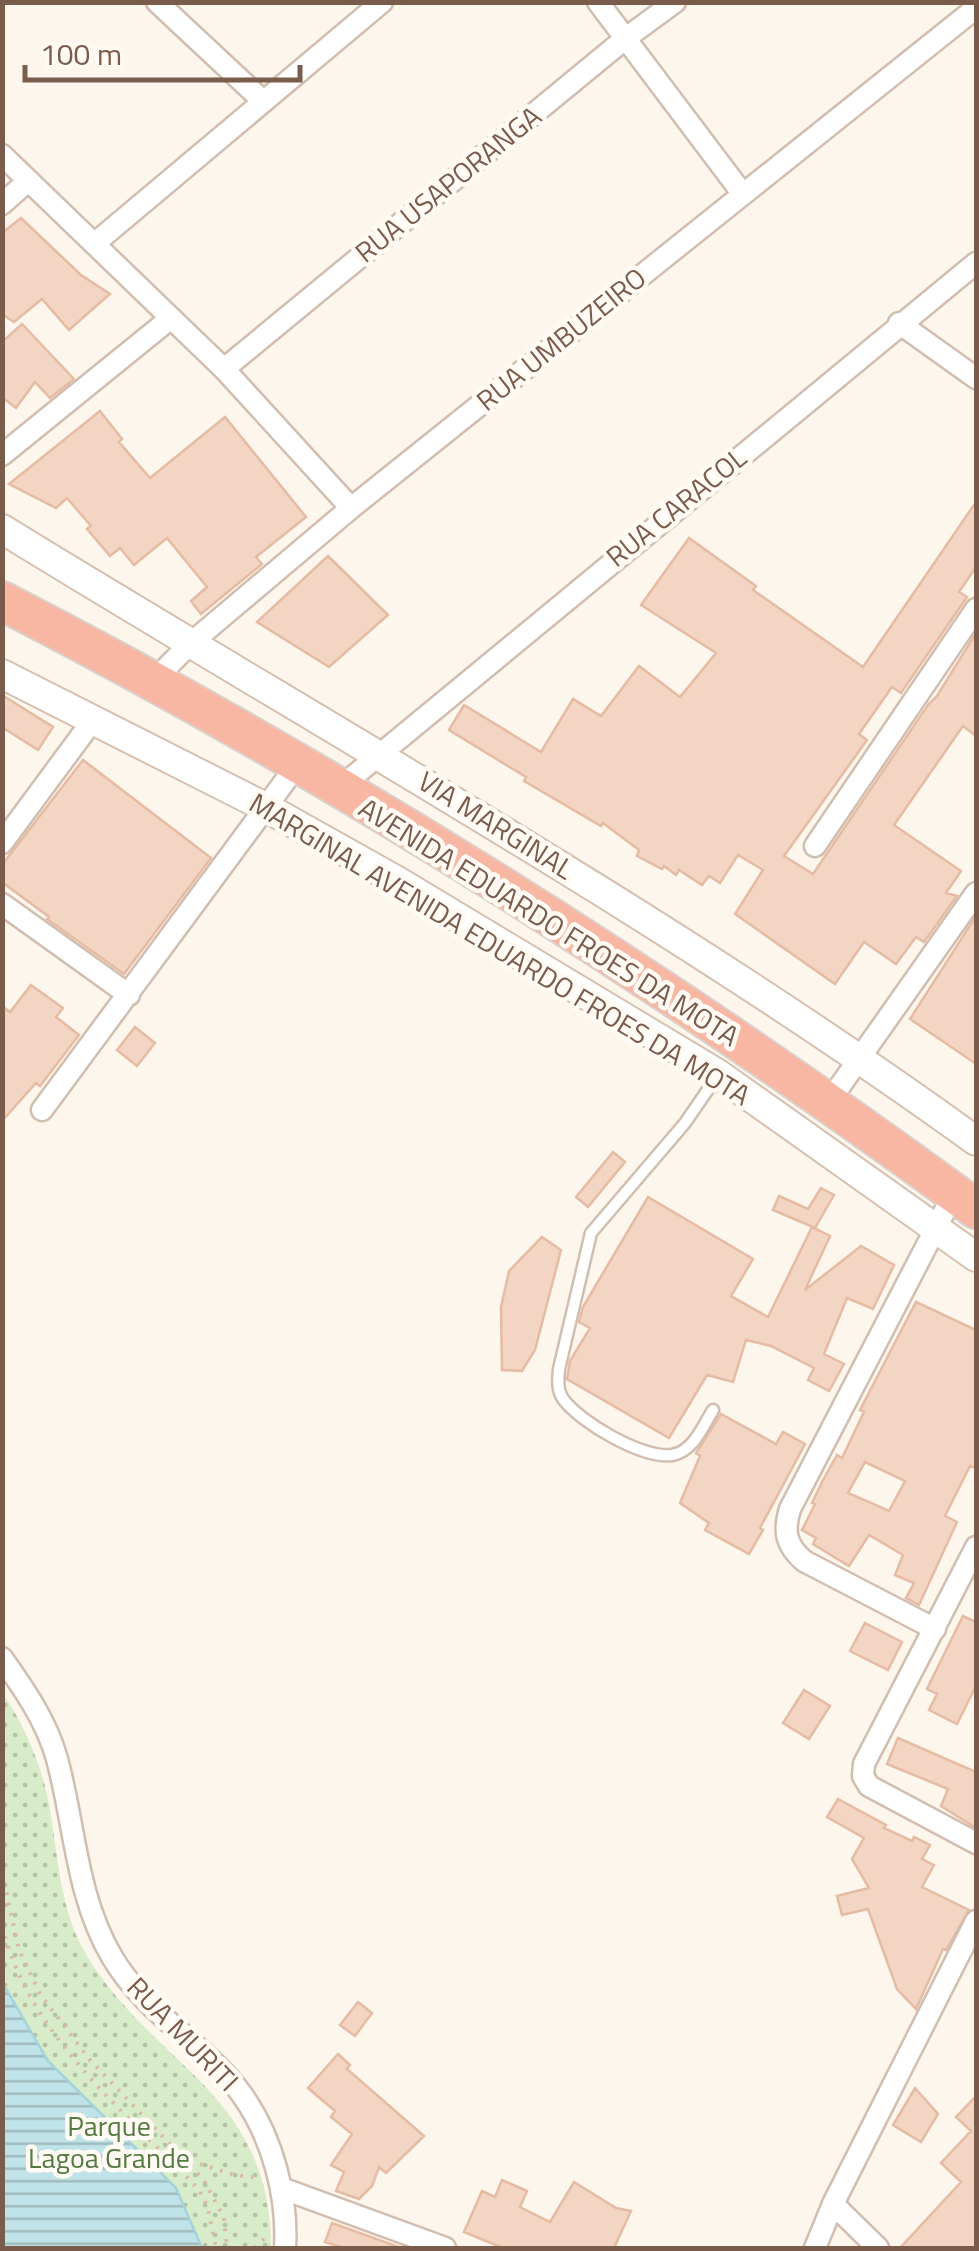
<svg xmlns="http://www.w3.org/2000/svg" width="979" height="2251" font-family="'Titillium Web',sans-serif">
<defs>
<pattern id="park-dots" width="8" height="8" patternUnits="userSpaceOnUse" patternTransform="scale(2.5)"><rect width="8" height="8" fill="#d8ecc9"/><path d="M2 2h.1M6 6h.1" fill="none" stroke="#b4c2a5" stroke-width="1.8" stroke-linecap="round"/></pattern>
<pattern id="water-rules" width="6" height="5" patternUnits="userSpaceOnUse" patternTransform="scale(2.5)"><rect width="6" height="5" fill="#bfe3e8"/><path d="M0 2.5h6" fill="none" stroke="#a0bbbe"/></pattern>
</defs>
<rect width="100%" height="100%" fill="#fdf6ec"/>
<!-- park -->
<path fill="url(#park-dots)" d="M2 1692C24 1724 43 1768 49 1805 58 1852 59 1904 82 1947 149 2067 271 2089 271 2248H3Z"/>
<!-- water -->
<path fill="url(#water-rules)" stroke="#a5d3da" stroke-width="2.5" d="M2 1982 48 2061 176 2188 202 2248H3Z"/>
<!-- building -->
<path fill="#f3d5c3" stroke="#e6bba3" stroke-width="2.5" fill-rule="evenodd" d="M21 218 81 275 110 294 69 330 42 299 14 322 2 314V233Z
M22 324 74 379 50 398 35 382 16 408 2 397V342Z
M100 411 122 439 119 442 150 478 225 417 306 517 256 557 262 564 201 614 191 601 207 587 167 538 134 565 120 548 110 556 87 529 91 526 67 498 56 508 9 484Z
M976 502V567L959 592 967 597 901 693 892 687 859 734 867 740 784 856 813 874 928 705 937 696 976 633V736L963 726 894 825 961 871 946 893 957 896 924 942 916 937 896 964 864 942 835 984 735 914 763 870 738 855 720 883 709 876 702 885 679 870 676 875 664 866 662 869 637 856 639 850 603 823 601 826 524 781 526 777 449 730 464 705 541 752 573 699 601 716 639 666 680 697 716 653 641 605 689 538 756 586 753 590 863 667Z
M328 556 388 615 329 667 257 622Z
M2 695 53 727 38 750 2 727Z
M83 760 211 858 124 974 47 919 49 917 2 882V865Z
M976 916V1064L910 1019Z
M31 985 63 1008 56 1017 79 1035 40 1086 36 1083 2 1121V1006L10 1012Z
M135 1027 155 1043 137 1066 117 1050Z
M613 1152 625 1162 588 1207 576 1197Z
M821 1188 834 1195 815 1228 773 1210 779 1196 808 1209Z
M648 1197 753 1259 731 1296 768 1317 812 1227 830 1236 805 1290 861 1246 894 1265 873 1309 847 1298 824 1354 844 1364 829 1391 808 1380 814 1368 771 1346 746 1340 733 1382 707 1375 669 1438 567 1379 570 1361 590 1328 579 1322 583 1307Z
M542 1237 561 1250 535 1350 522 1371 502 1370 501 1307 509 1271Z
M916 1302 976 1330V1468L970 1466 945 1516 957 1522 919 1605 906 1598 914 1583 895 1575 903 1555 869 1535 849 1566 813 1544 816 1538 802 1530 815 1504 812 1503 822 1482 837 1455 842 1458 864 1412 860 1410ZM865 1462 905 1481 889 1511 848 1493Z
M721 1414 776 1444 783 1432 805 1444 760 1528 763 1530 749 1554 705 1530 709 1523 680 1503 700 1456 696 1453Z
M963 1616 976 1622V1686L957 1724 929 1710 937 1694 927 1689Z
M865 1623 902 1642 888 1670 850 1651Z
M804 1690 830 1706 809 1739 783 1723Z
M898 1738 976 1772V1828L941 1806 948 1789 887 1764Z
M838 1799 886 1825 884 1828 912 1841 914 1837 930 1845 922 1859 934 1865 922 1887 969 1910 946 1950 943 1949 916 2009 897 1989 868 1909 842 1915 837 1896 869 1888 852 1859 864 1838 827 1817Z
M358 2002 372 2013 355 2036 340 2025Z
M338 2054 350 2065 347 2069 424 2136 386 2173 379 2167 372 2186 359 2199 336 2191 344 2172 331 2165 352 2134 331 2117 335 2111 308 2088Z
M915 2088 938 2114 921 2142 893 2125Z
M976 2096V2248H900L961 2182 941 2163 971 2131 956 2117Z
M502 2180 527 2191 520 2207 550 2222 574 2182 616 2208 631 2211 614 2248H503L464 2232 482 2191 495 2197Z
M332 2223 399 2247 398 2248H344L325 2242Z"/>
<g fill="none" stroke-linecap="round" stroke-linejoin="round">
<defs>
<path id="lane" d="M713 1410C703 1426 693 1452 672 1455 643 1459 581 1423 563 1399 557 1390 558 1380 559 1369L591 1233 685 1123 718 1075"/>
<path id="street" d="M157 2 263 101
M598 2 742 193
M2 155 224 369 351 508
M2 204 28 181
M94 244 382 2
M899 323 976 378
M224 369 626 38 675 2
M2 455 171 318
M154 680 191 643 351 508 976 8
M338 789 976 263
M2 843 93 720
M815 846 976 609
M2 904 129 995
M828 1103 976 893
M42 1110 297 765
M976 1547 864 1764 863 1776 869 1786 976 1843
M935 1629 804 1561C786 1545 783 1532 790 1509L954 1193
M2 1658C24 1689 47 1722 57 1759 75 1825 76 1896 112 1957 147 2016 207 2045 243 2096 273 2139 288 2197 285 2248
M281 2188 445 2248
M833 2204 878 2248
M815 2248 833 2204 976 1921"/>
<path id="secondary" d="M2 529C329 730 665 916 976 1141
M2 674 267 808 399 882 718 1074 976 1257"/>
<path id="highway" d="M2 601C342 776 668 983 976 1209"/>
</defs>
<!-- lane casing -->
<use href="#lane" stroke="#d1beb0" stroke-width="15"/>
<!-- street casing -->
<use href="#street" stroke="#d1beb0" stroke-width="25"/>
<!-- secondary casing -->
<use href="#secondary" stroke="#d6c0b0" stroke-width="32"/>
<!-- highway casing -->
<use href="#highway" stroke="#dad1cd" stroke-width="42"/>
<!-- path -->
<path stroke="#d9b8a5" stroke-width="4" stroke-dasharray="2.5 8" stroke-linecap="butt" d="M2 1872 19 1950 40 1994 90 2060 203 2179 224 2218 227 2248
M2 1926C29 2036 125 2111 199 2190L208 2208 216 2248
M190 2161 235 2175 258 2178
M255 2248 265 2238"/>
<!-- lane -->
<use href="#lane" stroke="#fff" stroke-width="10"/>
<!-- street -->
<use href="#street" stroke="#fff" stroke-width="20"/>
<!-- secondary -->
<use href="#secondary" stroke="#fff" stroke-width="28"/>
<!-- highway -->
<use href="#highway" stroke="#f7b7a3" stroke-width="38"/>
</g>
<g text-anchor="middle" stroke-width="9" stroke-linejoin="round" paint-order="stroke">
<!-- street labels -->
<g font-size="28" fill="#7a5c4d" stroke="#fffaf3">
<text transform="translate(448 184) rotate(-39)" y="10">RUA USAPORANGA</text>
<text transform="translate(561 339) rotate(-39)" y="10">RUA UMBUZEIRO</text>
<text transform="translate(676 507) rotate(-39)" y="10">RUA CARACOL</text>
<text transform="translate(496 825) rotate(32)" y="10">VIA MARGINAL</text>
<text transform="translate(549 922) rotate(32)" y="10">AVENIDA EDUARDO FROES DA MOTA</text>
<text transform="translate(500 949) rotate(31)" y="10">MARGINAL AVENIDA EDUARDO FROES DA MOTA</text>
<text transform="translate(183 2034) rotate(46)" y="10">RUA MURITI</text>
</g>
<!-- park labels -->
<g font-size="28" fill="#537a41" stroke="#fffaf3">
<text x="109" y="2136">Parque<tspan x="109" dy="32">Lagoa Grande</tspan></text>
</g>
</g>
<!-- border -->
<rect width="979" height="2251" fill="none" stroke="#7a5c4d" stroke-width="10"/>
<!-- scale -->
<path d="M25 65v15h275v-15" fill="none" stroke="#7a5c4d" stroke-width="5"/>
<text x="40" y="65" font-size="30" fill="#7a5c4d" stroke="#fffaf3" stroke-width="8" paint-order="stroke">100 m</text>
</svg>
